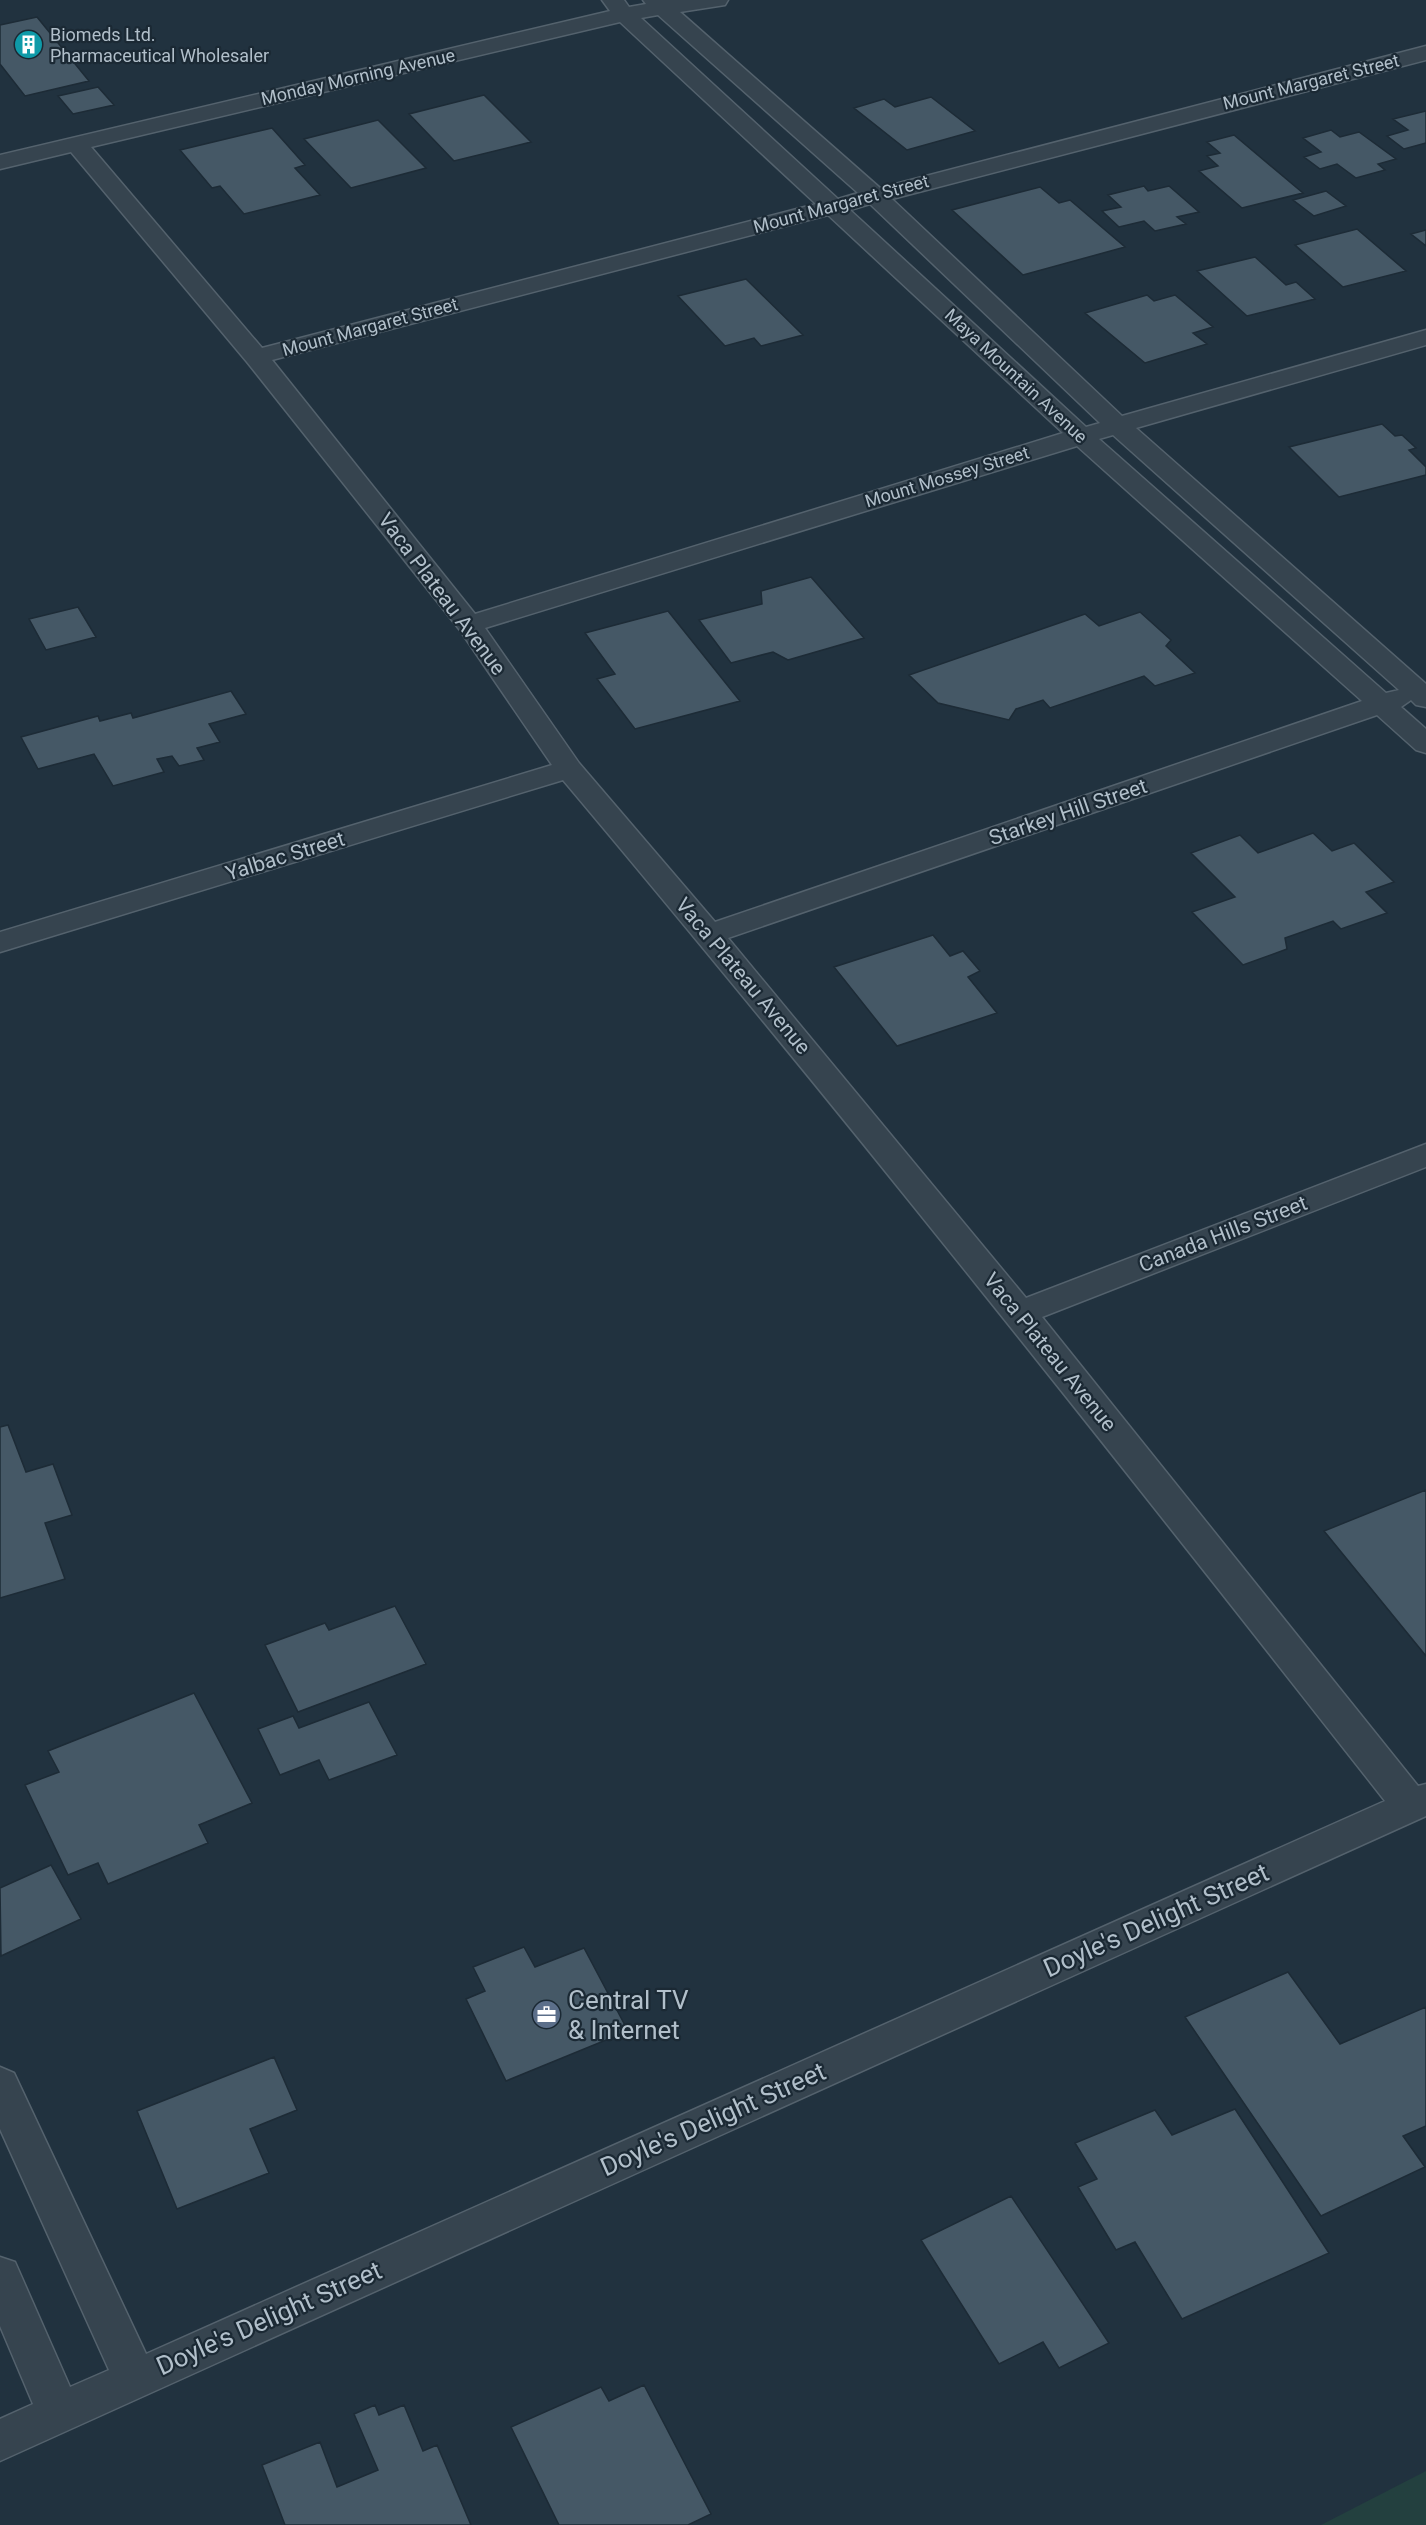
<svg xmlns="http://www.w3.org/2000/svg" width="1426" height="2525" font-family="Roboto,sans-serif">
<rect width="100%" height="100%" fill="#21323f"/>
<!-- green -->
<path fill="#23403f" d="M1426 2471V2525H1321Z"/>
<!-- building -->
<path fill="#455866" stroke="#1d2b36" stroke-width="1.5" d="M37 17 89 81 25 96 0 64V25Z
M98 87 114 105 73 114 58 96Z
M484 95 531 142 454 161 409 114Z
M931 97 975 131 907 150 854 108 884 99 895 107Z
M1426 111V143L1404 149 1387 136 1408 130 1393 119Z
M378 120 426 168 351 188 304 139Z
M272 128 305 165 295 168 320 195 244 214 220 186 212 188 180 150Z
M1331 130 1340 137 1359 132 1396 159 1378 164 1385 170 1356 178 1337 164 1320 169 1304 157 1321 152 1303 138Z
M1234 135 1303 193 1242 208 1199 171 1218 166 1207 156 1220 153 1207 142Z
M1144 186 1148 191 1169 186 1199 212 1177 217 1186 224 1155 231 1144 221 1119 227 1102 211 1121 207 1108 195Z
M1040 187 1059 203 1070 200 1125 247 1023 275 952 210Z
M1326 191 1346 206 1314 216 1293 200Z
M1357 229 1406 271 1343 287 1295 245Z
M1426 230V246L1411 234Z
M1255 257 1286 285 1296 282 1315 299 1247 316 1197 271Z
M746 279 803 335 761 346 754 338 725 346 678 296Z
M1147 295 1154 301 1175 295 1213 327 1193 333 1207 344 1145 363 1085 313Z
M1382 424 1395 436 1402 435 1416 448 1409 450 1426 467V475L1339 497 1289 447Z
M811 577 864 638 788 660 773 652 731 663 699 620 762 604 761 591Z
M78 607 96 637 46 650 29 619Z
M668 611 740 701 635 729 597 679 615 674 585 633Z
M1140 612 1171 640 1166 646 1195 673 1155 686 1144 676 1050 708 1043 700 1016 709 1009 720 938 703 909 675 1085 614 1099 626Z
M231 691 246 714 209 724 220 742 197 748 204 760 179 766 172 756 157 759 164 772 113 786 94 754 38 769 21 737 98 716 100 721 131 713 133 718Z
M1313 833 1332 851 1354 843 1394 882 1366 892 1387 913 1341 929 1333 921 1285 938 1287 949 1243 965 1192 912 1235 897 1191 853 1240 835 1258 853Z
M933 935 950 956 963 951 980 971 968 977 997 1013 897 1046 834 967Z
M8 1425 26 1472 53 1464 72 1515 45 1523 65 1579 0 1598V1427Z
M1426 1490V1656L1324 1531Z
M395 1606 426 1664 298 1712 265 1645 325 1623 329 1630Z
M194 1693 252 1803 199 1825 208 1843 108 1884 98 1863 68 1875 25 1785 59 1772 48 1751Z
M369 1702 397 1755 329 1780 319 1760 280 1775 258 1729 293 1716 299 1728Z
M51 1865 81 1919 1 1956 0 1888Z
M524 1947 535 1967 584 1948 628 2031 506 2081 466 1999 485 1991 473 1967Z
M1288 1972 1340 2044 1426 2007V2126L1403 2136 1425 2167 1321 2216 1185 2017Z
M274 2057 297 2110 250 2129 269 2173 177 2209 137 2111Z
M1235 2109 1329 2253 1182 2319 1135 2242 1116 2250 1078 2187 1097 2179 1075 2143 1155 2110 1172 2135Z
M1011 2196 1109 2343 1059 2368 1043 2342 999 2364 921 2240Z
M644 2385 711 2514 688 2525H559L511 2427 601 2387 609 2401Z
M375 2405 379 2415 404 2405 423 2451 437 2445 471 2525H285L262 2465 320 2442 337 2487 378 2470 354 2414Z"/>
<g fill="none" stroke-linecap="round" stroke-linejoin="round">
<defs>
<path id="street" d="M602 0H624L629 7 646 4 643 0H728L725 5 680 12 880 188 1426 46V60L892 199 1122 416 1426 330V345L1136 428 1426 684V707L1416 705 1411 700 1401 707 1426 729V753L1416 750 1377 715 728 938 1026 1298 1426 1144V1167L1042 1317 1418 1786 1426 1784V1816L0 2461V2419L33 2404 0 2326V2257L15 2262 70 2387 109 2370 0 2129V2067L14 2073 146 2354 1385 1801C1115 1457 844 1114 563 780L0 952V932L552 765 459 629 247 362 71 152 0 169V155L610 11ZM658 15 858 193 838 199 641 18ZM620 22 816 204 262 348 91 147ZM870 204 1100 423 1086 427 850 210ZM828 215 1063 433 475 614 272 360ZM1113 435 1399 690 1386 693 1099 439ZM1077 446 1362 701 715 922 579 763 485 628Z"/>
</defs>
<!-- street casing -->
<use href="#street" stroke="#54626d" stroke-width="3"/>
<!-- street -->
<use href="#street" fill="#36444f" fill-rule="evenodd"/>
</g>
<!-- icons -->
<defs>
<symbol id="building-disc" viewBox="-11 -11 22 22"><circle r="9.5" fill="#0f9aa8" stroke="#1b2934"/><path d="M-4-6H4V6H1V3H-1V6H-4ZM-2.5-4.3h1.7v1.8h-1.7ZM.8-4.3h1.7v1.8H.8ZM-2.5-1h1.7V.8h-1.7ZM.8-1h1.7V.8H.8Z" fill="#fff"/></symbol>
<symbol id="office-disc" viewBox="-11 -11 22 22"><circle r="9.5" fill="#5c6f8a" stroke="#1b2934"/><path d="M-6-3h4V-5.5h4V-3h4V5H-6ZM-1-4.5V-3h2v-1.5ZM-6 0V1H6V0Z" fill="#fff"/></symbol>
</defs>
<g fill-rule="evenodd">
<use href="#building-disc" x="12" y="28" width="33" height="33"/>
<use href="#office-disc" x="530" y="1998" width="33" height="33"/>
</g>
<g text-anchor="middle" stroke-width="4.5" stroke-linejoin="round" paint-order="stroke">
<!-- far-poi labels -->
<g font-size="18" fill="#b1bfca" stroke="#1b2934" text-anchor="start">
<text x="50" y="41">Biomeds Ltd.<tspan x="50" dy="21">Pharmaceutical Wholesaler</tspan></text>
</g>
<!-- far-street labels -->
<g font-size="18" fill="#b1bfca" stroke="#1b2934">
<text transform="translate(358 77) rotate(-13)" y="6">Monday Morning Avenue</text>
<text transform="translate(1311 82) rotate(-14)" y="6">Mount Margaret Street</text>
<text transform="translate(841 204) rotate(-15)" y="6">Mount Margaret Street</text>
<text transform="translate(370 327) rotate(-15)" y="6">Mount Margaret Street</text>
<text transform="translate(1016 376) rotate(43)" y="6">Maya Mountain Avenue</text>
<text transform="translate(947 477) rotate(-17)" y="6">Mount Mossey Street</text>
</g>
<!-- street labels -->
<g font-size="21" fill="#b1bfca" stroke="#1b2934">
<text transform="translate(442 594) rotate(53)" y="7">Vaca Plateau Avenue</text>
<text transform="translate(1068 812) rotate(-19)" y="7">Starkey Hill Street</text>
<text transform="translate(285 856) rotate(-17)" y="7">Yalbac Street</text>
<text transform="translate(743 976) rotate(50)" y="7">Vaca Plateau Avenue</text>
<text transform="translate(1223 1234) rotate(-21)" y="7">Canada Hills Street</text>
<text transform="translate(1050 1352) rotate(51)" y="7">Vaca Plateau Avenue</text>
</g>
<!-- near-street labels -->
<g font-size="26" fill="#b1bfca" stroke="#1b2934">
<text transform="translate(1156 1920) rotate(-24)" y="9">Doyle's Delight Street</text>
<text transform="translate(713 2119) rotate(-24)" y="9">Doyle's Delight Street</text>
<text transform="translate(269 2318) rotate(-24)" y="9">Doyle's Delight Street</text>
</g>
<!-- near-poi labels -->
<g font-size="26" fill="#b1bfca" stroke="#1b2934" text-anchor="start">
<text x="568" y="2009">Central TV<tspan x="568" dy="30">&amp; Internet</tspan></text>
</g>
</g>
</svg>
